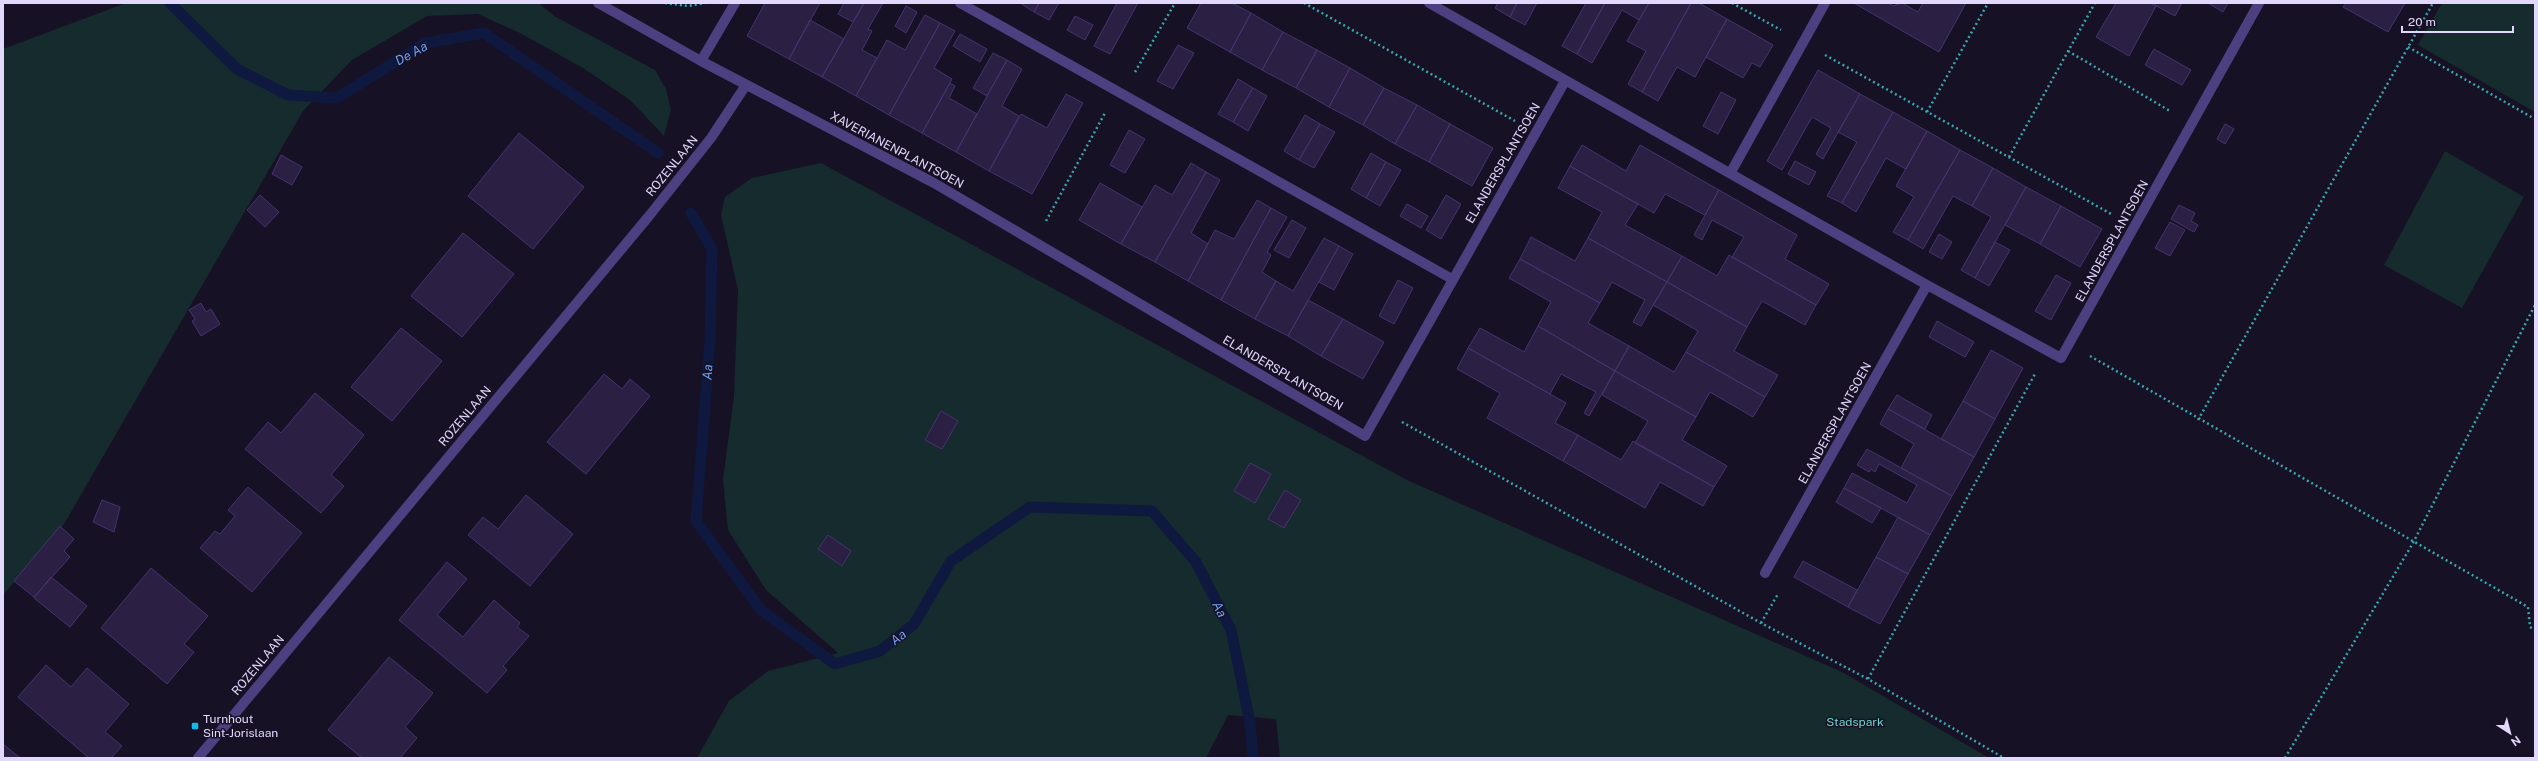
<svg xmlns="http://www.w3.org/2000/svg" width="2538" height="761" font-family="'Public Sans',sans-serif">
<rect width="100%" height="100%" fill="#171125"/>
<!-- green -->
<path fill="#152b2e" d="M126 3H538L556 17 655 70 666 89 671 110 664 136 630 100 583 68 520 33 478 14 427 16 352 60 303 111 64 524 3 595V49Z
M2442 3H2535V112L2418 45Z
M2445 151 2524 197 2462 308 2384 265Z
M821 163 1407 480 1842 672 1989 758H1280L1276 719 1228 715 1206 758H697L729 701 768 671 838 653 766 590 728 530 723 479 734 397 738 290 721 215 725 197 752 178Z"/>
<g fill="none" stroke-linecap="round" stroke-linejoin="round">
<!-- stream -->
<path stroke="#0f1940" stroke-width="11" d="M170 3 237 69 288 95 337 98 425 43 484 33 658 153
M691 213 712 249 710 340 696 521 761 610 835 664 880 651 914 624 951 561 1030 507 1152 511 1196 562 1231 630 1250 722 1253 758"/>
</g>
<!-- building -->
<path fill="#2c1f44" stroke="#47336e" d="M765 3H820L789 59 747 36Z
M844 3H864L853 22 838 14Z
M864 3H883L868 29 872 31 862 50 877 58 856 96 822 77Z
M1020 3H1039L1034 12Z
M1039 3H1059L1049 20 1034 12Z
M1117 3H1138L1110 54 1094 46Z
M1201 3H1232L1251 13 1230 52 1187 28Z
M1498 3H1517L1510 17 1495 8Z
M1517 3H1537L1525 25 1510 17Z
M1586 3H1605L1577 54 1562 46Z
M1605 3H1649L1639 20 1622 10 1592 63 1577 54Z
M1649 3H1691L1642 92 1628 84 1646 51 1627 41Z
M1691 3H1699L1727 19 1695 77 1677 67 1658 101 1642 92Z
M1854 3H1888L1893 6 1902 3 1918 12 1923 3H1966L1939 52Z
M2116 3H2151L2156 6 2129 56 2096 37Z
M2151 3H2182L2175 16Z
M2208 3H2228L2223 12Z
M2346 3H2405L2388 32 2343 7Z
M906 6 917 12 906 33 895 26Z
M1251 13 1283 32 1262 70 1230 52Z
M925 15 940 23 889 115 856 96 887 40 905 50Z
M1075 16 1093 25 1085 40 1067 30Z
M1727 19 1773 45 1760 67 1752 63 1743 78 1706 57Z
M810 20 844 39 822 77 789 59Z
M940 23 955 31 934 68 952 79 922 133 889 115Z
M1283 32 1317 50 1296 88 1262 70Z
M960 34 987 49 980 62 953 46Z
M1178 45 1194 53 1173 89 1157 81Z
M2154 49 2191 70 2182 85 2145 65Z
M1317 50 1350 68 1329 107 1296 88Z
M993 53 1007 60 987 96 973 88Z
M1007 60 1022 69 1002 106 1019 116 989 171 956 152Z
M1350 68 1384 88 1363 125 1329 107Z
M1818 70 1860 94 1823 159 1816 154 1831 128 1812 117 1782 170 1767 161Z
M1238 79 1253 88 1233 122 1218 114Z
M950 83 955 86 949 98 977 114 956 152 922 133Z
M1253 88 1267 96 1248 131 1233 122Z
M1384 88 1417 105 1395 144 1363 125Z
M1721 92 1736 100 1718 134 1703 126Z
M1066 94 1083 103 1032 194 989 171 1021 114 1047 128Z
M1860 94 1893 112 1842 203 1827 196 1857 142 1838 132Z
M1417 105 1450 124 1429 162 1395 144Z
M1893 112 1927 131 1906 169 1886 158 1856 212 1842 203Z
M1305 115 1320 124 1299 160 1284 151Z
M1320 124 1335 132 1314 168 1299 160Z
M1450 124 1493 148 1472 186 1429 162Z
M2225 124 2234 129 2225 144 2217 139Z
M1129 130 1145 139 1125 173 1110 165Z
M1927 131 1960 150 1908 240 1893 232 1914 197 1896 186Z
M519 133 584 187 533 249 468 196Z
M1582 145 1626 171 1640 145 1719 190 1705 215 1665 194 1654 213 1570 166Z
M1960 150 1993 168 1972 206 1953 196 1923 249 1908 240Z
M1371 153 1386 162 1366 198 1351 189Z
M281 155 302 167 292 185 272 174Z
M1795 161 1816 172 1809 185 1788 174Z
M1386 162 1401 170 1380 206 1366 198Z
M1191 163 1206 172 1155 262 1121 244 1155 185 1172 195Z
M1570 166 1638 204 1625 225 1682 256 1667 282 1588 238 1602 212 1558 188Z
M1993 168 2026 187 1975 278 1961 270 1991 217 1972 206Z
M1206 172 1220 180 1191 233 1208 244 1188 281 1155 262Z
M1100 183 1142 207 1121 244 1079 220Z
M2026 187 2061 206 2040 244 2005 225Z
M1719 190 1797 235 1785 259 1829 284 1816 305 1732 257 1744 237 1712 220 1702 240 1694 235Z
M260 195 279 212 265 227 247 210Z
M1446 195 1461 204 1441 239 1426 230Z
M1257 200 1271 208 1221 300 1188 281 1215 230 1234 239Z
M1407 204 1428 216 1421 228 1400 216Z
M2179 205 2195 213 2191 221 2198 225 2194 232 2171 219Z
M2061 206 2102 229 2080 267 2040 244Z
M1271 208 1287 217 1267 252 1271 255 1262 272 1276 281 1255 319 1221 300Z
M1292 220 1306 228 1289 258 1274 250Z
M2170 222 2185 230 2170 256 2155 248Z
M463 233 514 274 462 337 411 296Z
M1939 234 1952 242 1942 259 1929 252Z
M1531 237 1575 261 1588 238 1667 282 1641 326 1633 322 1645 300 1612 282 1600 303 1520 259Z
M1324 238 1339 246 1288 336 1255 319 1276 281 1293 291Z
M1995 242 2010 250 1989 286 1975 278Z
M1339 246 1353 254 1334 290 1319 282Z
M1729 255 1816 305 1805 325 1762 301 1747 327 1667 282 1682 256 1717 276Z
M1520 259 1600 303 1588 323 1629 346 1615 371 1538 326 1551 302 1509 278Z
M2056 275 2071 283 2051 320 2035 311Z
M1398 280 1413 288 1394 324 1379 316Z
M1667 282 1747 327 1734 351 1778 375 1765 397 1686 352 1698 331 1653 305Z
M1308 300 1343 319 1321 356 1288 336Z
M201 303 206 312 211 309 220 324 201 336 192 321 195 319 189 310Z
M1343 319 1384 342 1363 379 1321 356Z
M1937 321 1974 342 1965 357 1929 337Z
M1538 326 1615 371 1589 416 1584 413 1596 392 1561 374 1550 394 1468 348 1480 328 1524 352Z
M401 328 442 361 392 421 351 387Z
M1629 346 1674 372 1686 352 1765 397 1753 417 1710 392 1696 417 1615 371Z
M1468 348 1566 403 1555 423 1578 435 1563 461 1487 418 1500 393 1457 369Z
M1991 350 2023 368 1995 419 1963 401Z
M1615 371 1696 417 1682 440 1727 466 1714 487 1635 443 1648 421 1602 395Z
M604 374 622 389 630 379 650 396 586 474 547 442Z
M315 393 364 435 331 475 344 486 321 513 245 449 268 422 281 433Z
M1897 395 1932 415 1925 429 1888 409Z
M1963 401 1995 419 1974 457 1941 439Z
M1888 409 1974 457 1952 496 1901 468 1914 444 1880 424Z
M941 411 958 421 942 449 925 440Z
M1578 435 1621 460 1633 441 1714 487 1703 506 1660 482 1645 508 1563 461Z
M1867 449 1952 496 1930 535 1844 488 1852 473 1907 503 1917 485 1879 464 1875 472 1871 469 1869 472 1857 465Z
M1250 463 1271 474 1255 503 1234 491Z
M248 487 302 533 252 592 200 548 215 531 220 534 235 516 228 510Z
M1844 488 1881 508 1872 523 1836 502Z
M1285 490 1301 500 1284 528 1268 519Z
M526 495 573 534 530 586 468 535 483 517 498 529Z
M102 500 120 507 114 532 93 522Z
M1898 517 1930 535 1908 574 1876 557Z
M60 526 74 539 64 551 70 557 34 597 14 581Z
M828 535 851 551 842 566 818 549Z
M1876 557 1908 574 1880 624 1848 607Z
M1803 561 1857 590 1848 607 1794 577Z
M447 562 467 579 437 615 463 637 494 600 520 623 517 627 529 636 503 666 507 670 487 693 399 620Z
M151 568 208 616 184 644 194 652 167 684 101 628Z
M51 577 87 606 70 627 34 598Z
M389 657 433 693 405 727 417 738 400 758H362L328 730Z
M46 665 71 687 87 668 129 704 105 732 122 746 111 758H89L18 697Z
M3 744 20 758H3Z"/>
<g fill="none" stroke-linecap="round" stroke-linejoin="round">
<!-- path -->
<path stroke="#3aa4ae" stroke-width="2.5" stroke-dasharray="2 3" stroke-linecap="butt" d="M665 3 688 6 705 3
M1304 3 1515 121
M1732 3 1781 30
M2408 47 2535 119
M2068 51 2170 111
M1825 55 2113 215
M1135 72 1175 3
M1927 112 1988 3
M2009 157 2095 3
M1046 221 1105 113
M2090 356 2528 607 2530 627 2535 630
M2198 420 2433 3
M1402 422 1761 623 1868 679 2004 758
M1761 623 1778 594
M1868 679 2036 372
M2285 758 2413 543 2535 305"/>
<!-- street -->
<path stroke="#4c4080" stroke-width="10" d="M598 3 701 61 934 183 1365 436 1565 81
M960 3 1452 279
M1429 3 1927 285 2061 358 2259 3
M701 61 735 3
M1731 172 1825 3
M1765 573 1927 285
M198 758 649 216 711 138 746 85"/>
</g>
<!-- markers -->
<rect fill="#14b6ec" stroke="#171125" stroke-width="1.5" x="191" y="722" width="8" height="8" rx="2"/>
<g text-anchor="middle" stroke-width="3" stroke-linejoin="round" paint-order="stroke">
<!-- street labels -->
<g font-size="12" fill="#e2d8fc" stroke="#171125">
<text transform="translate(897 150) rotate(28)" y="4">XAVERIANENPLANTSOEN</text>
<text transform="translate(1503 163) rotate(-60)" y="4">ELANDERSPLANTSOEN</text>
<text transform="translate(672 166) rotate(-51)" y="4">ROZENLAAN</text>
<text transform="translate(2112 241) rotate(-61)" y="4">ELANDERSPLANTSOEN</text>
<text transform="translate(1283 373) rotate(30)" y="4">ELANDERSPLANTSOEN</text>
<text transform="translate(465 416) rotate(-50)" y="4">ROZENLAAN</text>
<text transform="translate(1835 423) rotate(-61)" y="4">ELANDERSPLANTSOEN</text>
<text transform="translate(258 665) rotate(-50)" y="4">ROZENLAAN</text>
</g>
<!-- poi labels -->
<g font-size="12" fill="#e2d8fc" stroke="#171125" text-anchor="start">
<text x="203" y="723">Turnhout<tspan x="203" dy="14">Sint-Jorislaan</tspan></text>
</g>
<!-- park labels -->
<g font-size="12" fill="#69d6cb" stroke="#171125">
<text x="1855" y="726">Stadspark</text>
</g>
<!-- water labels -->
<g font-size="13" font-style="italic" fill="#6fa2f3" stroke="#171125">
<text transform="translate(411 53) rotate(-29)" y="5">De Aa</text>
<text transform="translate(707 372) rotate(-86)" y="5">Aa</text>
<text transform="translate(1220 609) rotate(63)" y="5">Aa</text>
<text transform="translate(898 637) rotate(-38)" y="5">Aa</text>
</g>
</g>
<!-- border -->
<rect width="2538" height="761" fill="none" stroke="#e2d8fc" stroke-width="8"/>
<!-- north arrow -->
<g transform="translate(2510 733) rotate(144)" stroke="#171125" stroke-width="3" paint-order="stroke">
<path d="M0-3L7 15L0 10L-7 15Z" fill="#e2d8fc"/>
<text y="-6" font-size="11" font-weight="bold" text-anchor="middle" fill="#e2d8fc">N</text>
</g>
<!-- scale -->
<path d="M2402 26v6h111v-6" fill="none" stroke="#e2d8fc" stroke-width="2"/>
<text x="2408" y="26" font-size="12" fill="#e2d8fc" stroke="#171125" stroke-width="3" paint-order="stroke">20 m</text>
</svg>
